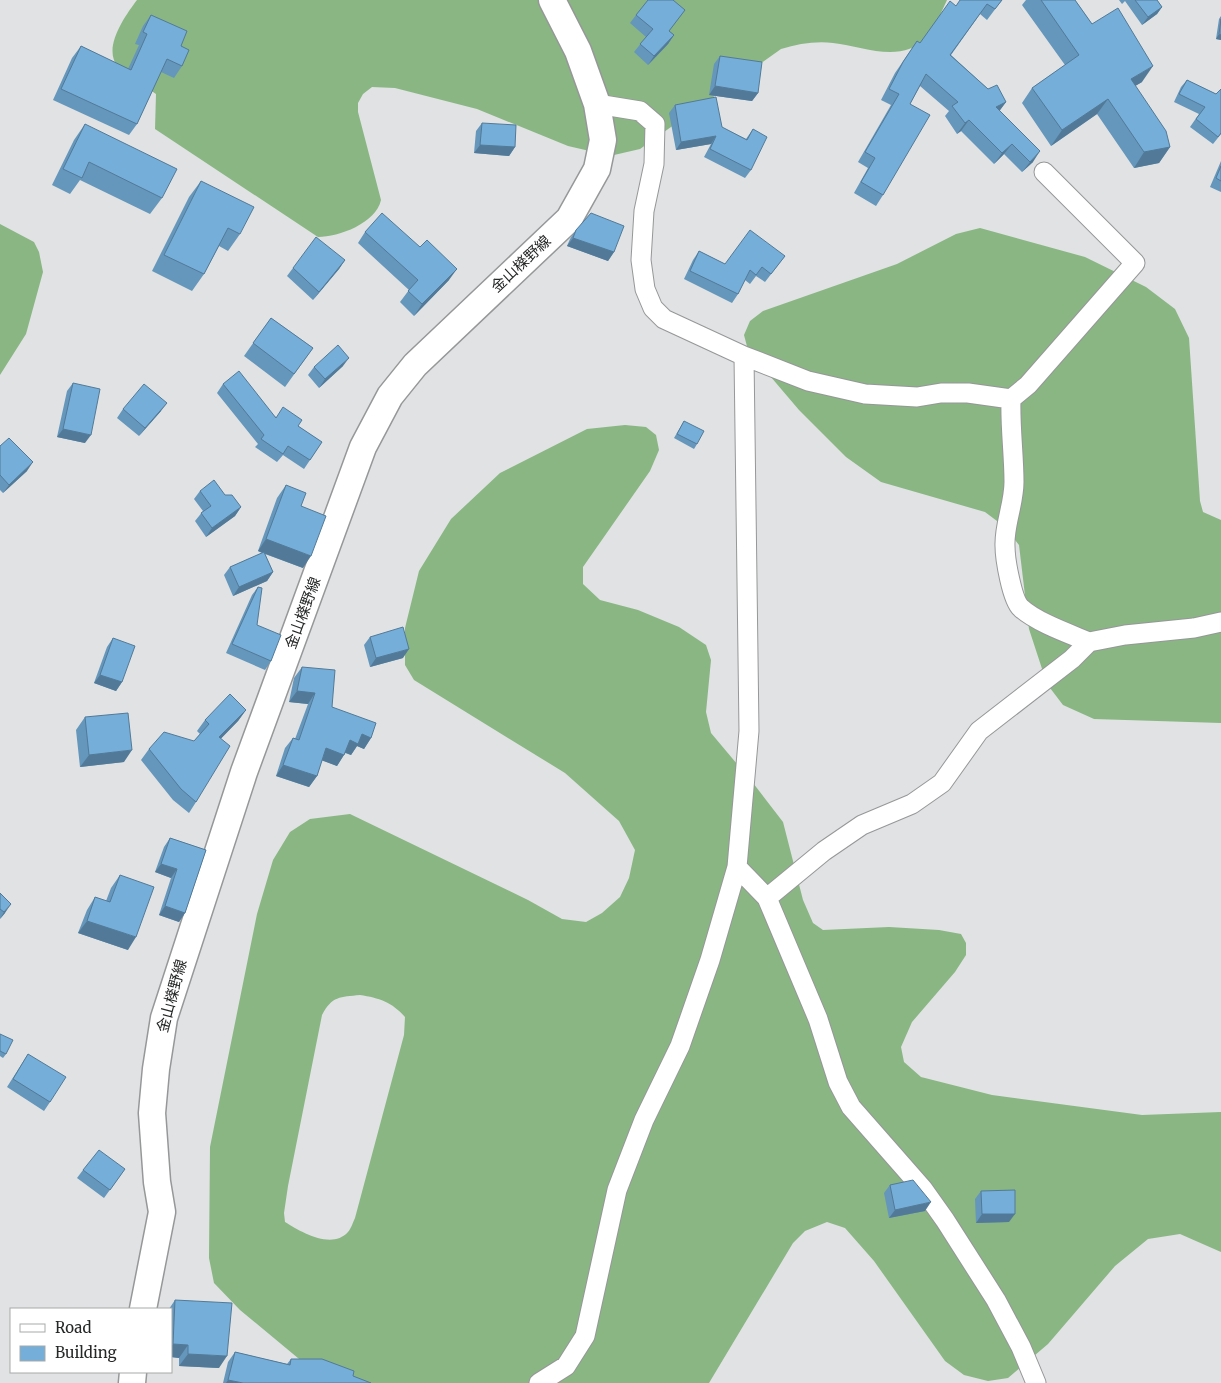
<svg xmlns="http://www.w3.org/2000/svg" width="1221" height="1383" font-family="Merriweather,'Noto Sans JP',serif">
<rect width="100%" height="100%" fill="#e0e2e3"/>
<!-- forest -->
<path fill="#89b683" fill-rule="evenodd" d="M137 0H947C941 12 936 28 927 37 902 64 865 47 833 43 815 41 798 44 781 49L640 149 614 155 594 152 568 146 477 109 395 88 372 87 363 94 358 103V112L381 200C376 223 339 237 318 237L155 129 156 94C145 86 128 78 118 67 102 48 125 16 137 0Z
M0 224 34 242 39 252 43 272 26 334 0 375Z
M980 228 1085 257 1146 287 1175 309 1189 338 1200 501 1203 512 1221 520V723L1094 719 1063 705 1047 684 1029 629 1019 545 1005 527 985 512 881 482 846 457 799 410 748 350 744 335 750 321 763 311 897 264 956 234Z
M625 425 646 427 656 435 659 450 650 471 583 567V584L600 600 638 610 679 627 706 645 711 660 706 712 711 733 753 783 783 822 803 900 813 923 823 930 889 927 939 930 961 934 966 943V955L955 972 912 1022 901 1047 904 1062 921 1077 992 1095 1142 1115 1221 1112V1252L1180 1234 1148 1239 1115 1266 1048 1344 1008 1378 988 1381 964 1375 945 1361 874 1261 845 1228 827 1222 805 1231 793 1243 709 1383H328L240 1310 214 1283 209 1258 210 1147 257 914 273 860 290 832 310 819 350 814 528 900 562 919 586 922 602 913 620 897 629 878 635 850 619 821 565 773 414 680 405 665V628L419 571 451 519 500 473 587 429ZM360 995C379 998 392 1002 405 1017L404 1035 355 1218C353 1222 351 1229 348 1232 332 1250 301 1232 285 1222L284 1213 288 1186 322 1015C332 996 340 997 360 995Z"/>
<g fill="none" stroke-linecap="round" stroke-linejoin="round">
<defs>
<path id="street" d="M597 104 640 111 655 124 654 164 644 211 641 260 645 289 653 308 664 319 744 356 808 381 865 394 917 397 941 393H968L1011 399 1028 385 1135 263 1044 172
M1011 399C1010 427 1014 454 1014 482 1014 504 1004 525 1005 546 1005 559 1012 600 1021 608 1036 622 1070 634 1089 642
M737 867 767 898 818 1019 838 1082 851 1107 923 1189 945 1220 996 1300 1021 1347 1036 1383
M767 898 824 851 862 825 912 804 942 783 979 731 1072 659 1089 642 1125 635 1194 628 1221 622
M539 1383 566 1366 585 1336 617 1190 644 1120 680 1046 710 960 737 867 749 731 744 356"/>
<path id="secondary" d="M143 1309 162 1212 157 1182 152 1113 156 1069 164 1018 244 772 363 447 390 396 415 365 569 219 597 169 603 140 597 104 578 51 552 0
M132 1383 133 1372"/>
</defs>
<!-- street casing -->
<use href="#street" stroke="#969798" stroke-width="21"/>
<!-- secondary casing -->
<use href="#secondary" stroke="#969798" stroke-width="29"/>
<!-- street -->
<use href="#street" stroke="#fff" stroke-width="19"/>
<!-- secondary -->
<use href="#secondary" stroke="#fff" stroke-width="26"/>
</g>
<!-- wall -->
<path fill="#6596bb" d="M1002 0 987 20 980 14 951 55 988 89 1006 102 999 111 1033 162 1022 172 1004 154 994 164 961 131 957 134 945 116 949 111 920 86 910 104 883 195 876 206 854 193 868 168 858 162 891 105 881 100 895 73 917 41 920 43 956 6Z
M1026 0H1075L1092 24 1142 82 1135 86 1170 147 1159 163 1134 168 1097 114 1051 146 1022 103 1032 88 1065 65 1022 5Z
M1119 0H1157L1162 7 1157 14 1142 25 1125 1 1122 4Z
M685 10 669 31 674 35 668 44 648 65 634 52 646 37 630 23 636 15Z
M151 15 181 46 182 66 174 78 161 72 137 124 129 135 53 100 72 58 81 46 128 69 139 45 135 44 143 26Z
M1221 16V40L1216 39 1219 19Z
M720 56 758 93 752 101 709 95 714 64Z
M1187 80 1216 94 1221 134 1213 144 1190 127 1199 114 1174 102 1181 87Z
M675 105 746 139 753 129 751 170 745 178 704 157 711 144 676 150 669 113Z
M482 123 515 147 509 156 474 153 476 131Z
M85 124 162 198 150 214 80 180 70 194 52 185 74 140Z
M1221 161V192L1210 187Z
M201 181 240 234 228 251 219 246 204 274 192 291 152 271 189 197Z
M576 230 614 252 608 261 567 246 570 239Z
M365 232 420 247 449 280 414 316 400 302 409 290 358 243Z
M699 251 725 264 785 256 765 282 756 276 750 284 745 280 738 294 732 303 684 279 693 260Z
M345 260 339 269 313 300 287 276 293 268Z
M271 318 313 348 285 387 244 356Z
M343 366 319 388 308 375 314 367Z
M73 383 85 443 57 437 67 391Z
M223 384 276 417 298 426 322 442 304 469 283 455 277 462 255 447 258 444 217 393Z
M123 409 161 411 139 436 117 418Z
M684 421 697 444 694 449 674 438Z
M0 446 27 471 3 493 0 490Z
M286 485 301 506 303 568 265 554 273 572 267 581 233 596 224 575 230 567 262 553 258 551 277 498Z
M200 491 225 495 241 507 235 516 206 537 195 521 203 511 194 499Z
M258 587 257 625 271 661 265 670 226 653 252 595Z
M370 637 403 658 370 667 364 645Z
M113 638 122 682 116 691 94 683 107 647Z
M302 667 332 707 371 738 364 749 357 746 351 755 345 753 337 766 322 760 317 776 309 787 276 776 285 748 293 738 295 739 308 704 289 702 294 678Z
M246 710 238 721 221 738 196 802 189 813 173 800 141 760 149 749 194 741 200 734 197 731 205 720Z
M85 717 124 762 80 767 76 730Z
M170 838 206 850 185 913 179 922 159 915 171 878 155 872 164 847Z
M120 875 128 950 78 933 87 910 95 897 106 901 111 888Z
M0 893 5 913 0 919Z
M0 1034 6 1054 3 1058 0 1056Z
M28 1054 50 1102 44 1111 7 1087Z
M125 1169 104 1198 77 1178 83 1170Z
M890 1185 925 1211 889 1218 884 1193Z
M981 1191 1009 1222 976 1223 975 1199Z
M175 1300 219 1368 179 1366V1358L171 1357V1309H169Z
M235 1352 287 1364 291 1359 353 1376 371 1383H223L228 1362Z"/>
<!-- shaded-wall -->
<path fill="#527a98" d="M1162 7 1157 14 1142 25 1148 17Z
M1219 34 1221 35V40L1216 39Z
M674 35 668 44 648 65 654 56Z
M1153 66 1142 82 1120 95 1131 79Z
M715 86 758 93 752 101 709 95Z
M1108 99 1097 114 1051 146 1062 130Z
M1006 102 998 113 996 107Z
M969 120 961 131 957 134 965 123Z
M716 136 711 144 676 150 681 142Z
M1012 144 1004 154 994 164 1002 153Z
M480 145 515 147 509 156 474 153Z
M1170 147 1159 163 1134 168 1144 152Z
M1040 151 1033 162 1022 172 1030 162Z
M573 238 614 252 608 261 567 246Z
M345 260 339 269 313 300 319 292Z
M457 269 449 280 414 316 422 304Z
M349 358 343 366 319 388 325 379Z
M167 403 161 411 139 436 145 428Z
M63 429 91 435 85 443 57 437Z
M33 462 27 471 3 493 9 485Z
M241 507 235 516 206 537 212 528Z
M266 539 311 556 303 568 258 551Z
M273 572 267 581 233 596 239 587Z
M409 649 403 658 370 667 376 658Z
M100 675 122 682 116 691 94 683Z
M297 691 315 693 308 704 289 702Z
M246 710 238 721 212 748 219 737Z
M362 734 371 738 364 749 357 746 351 755 342 751 350 740Z
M326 748 344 755 337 766 318 759Z
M132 750 124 762 80 767 89 755Z
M283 765 317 776 309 787 276 776Z
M161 864 177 869 171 878 155 872Z
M11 904 5 913 0 919 4 912Z
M165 906 185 913 179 922 159 915Z
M87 921 136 937 128 950 78 933Z
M931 1202 925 1211 889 1218 895 1210Z
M982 1214H1015L1009 1222 976 1223Z
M173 1344 188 1345 179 1358 171 1357V1346Z
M188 1354 227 1356 219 1368 179 1366Z
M228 1380 243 1383H226Z"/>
<!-- building -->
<path fill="#75aed9" stroke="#527a98" d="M648 0H673L685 10 669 31 674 35 654 56 640 44 653 29 636 15Z
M960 0H1002L995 9 987 4 950 55 988 89 997 85 1006 102 996 107 1040 151 1030 162 1012 144 1002 153 969 120 965 123 952 106 958 102 926 74 910 104 930 115 883 195 861 182 875 158 865 152 899 94 889 89 903 62 917 41 920 43 950 1 956 6Z
M1041 0H1075L1092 24 1118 8 1153 66 1131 79 1166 131 1170 147 1144 152 1108 99 1062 130 1032 88 1079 55Z
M1135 0H1157L1162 7 1148 17Z
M151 15 187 31 181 46 189 50 182 66 167 59 137 124 61 89 81 46 131 70 147 34 143 32Z
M1221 19V35L1219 34Z
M720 56 762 62 758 93 715 86Z
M1187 80 1216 94 1221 89V133L1218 137 1196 119 1205 107 1179 94Z
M716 97 722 127 747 140 753 129 767 137 751 170 710 149 716 136 681 142 675 105Z
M482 123 516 125 515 147 480 145Z
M85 124 177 169 162 198 89 162 82 178 63 169Z
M1221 166V181L1216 178Z
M201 181 254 207 240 234 228 228 204 274 164 255Z
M382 213 420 247 427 240 457 269 422 304 408 291 418 280 365 232Z
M591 213 624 226 614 252 573 238 576 230Z
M750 230 785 256 771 274 762 267 756 275 750 270 738 294 690 271 699 251 725 264Z
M316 237 345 260 319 292 293 268Z
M271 318 313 348 294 374 253 343Z
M338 345 349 358 325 379 314 367Z
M239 371 276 418 283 407 302 420 298 426 322 442 310 460 288 446 283 454 261 439 264 435 223 384Z
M73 383 100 389 91 435 63 429Z
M144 384 167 403 145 428 123 409Z
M684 421 704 431 697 444 677 434Z
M9 438 33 462 9 485 0 475V446Z
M214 480 225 495H232L241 507 212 528 201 513 211 506 200 491Z
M286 485 306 493 301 506 326 516 311 556 266 539Z
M264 552 273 572 239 587 230 567Z
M258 587 262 588 257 625 281 635 271 661 232 644Z
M403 627 409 649 376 658 370 637Z
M113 638 135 646 122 682 100 675Z
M302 667 335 670 332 707 376 723 371 738 362 734 358 744 350 740 344 755 326 748 317 776 283 765 293 738 299 740 315 693 297 691Z
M230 694 246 710 219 737 230 746 196 802 181 789 149 749 164 732 194 741 209 724 205 720Z
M128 713 132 750 89 755 85 717Z
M170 838 206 850 185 913 165 906 177 869 161 864Z
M120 875 154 887 136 937 87 921 95 897 110 902Z
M0 893 11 904 4 912 0 909Z
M0 1034 13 1040 6 1054 0 1051Z
M28 1054 66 1077 50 1102 13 1079Z
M99 1150 125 1169 110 1190 83 1170Z
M913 1180 931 1202 895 1210 890 1185Z
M1015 1190V1214H982L981 1191Z
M175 1300 232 1303 227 1356 188 1354V1345L173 1344Z
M235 1352 290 1365 291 1359H322L354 1371 353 1376 371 1383H243L228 1380Z"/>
<g text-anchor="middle" stroke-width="4" stroke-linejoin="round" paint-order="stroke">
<!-- street labels -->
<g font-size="15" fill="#262727" stroke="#fff">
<text transform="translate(521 264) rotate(-43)" y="5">金山檪野線</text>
<text transform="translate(303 613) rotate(-70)" y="5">金山檪野線</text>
<text transform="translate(172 996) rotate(-75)" y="5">金山檪野線</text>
</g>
</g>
<!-- legend -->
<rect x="10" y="1308" width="162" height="65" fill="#ffffff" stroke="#a8a9a9"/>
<rect x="20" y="1324" width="25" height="8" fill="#ffffff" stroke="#a8a9a9"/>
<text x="55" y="1333" font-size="15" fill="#262727">Road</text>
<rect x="20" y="1346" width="25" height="15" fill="#75aed9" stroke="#a8a9a9"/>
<text x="55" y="1358" font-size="15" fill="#262727">Building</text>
</svg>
